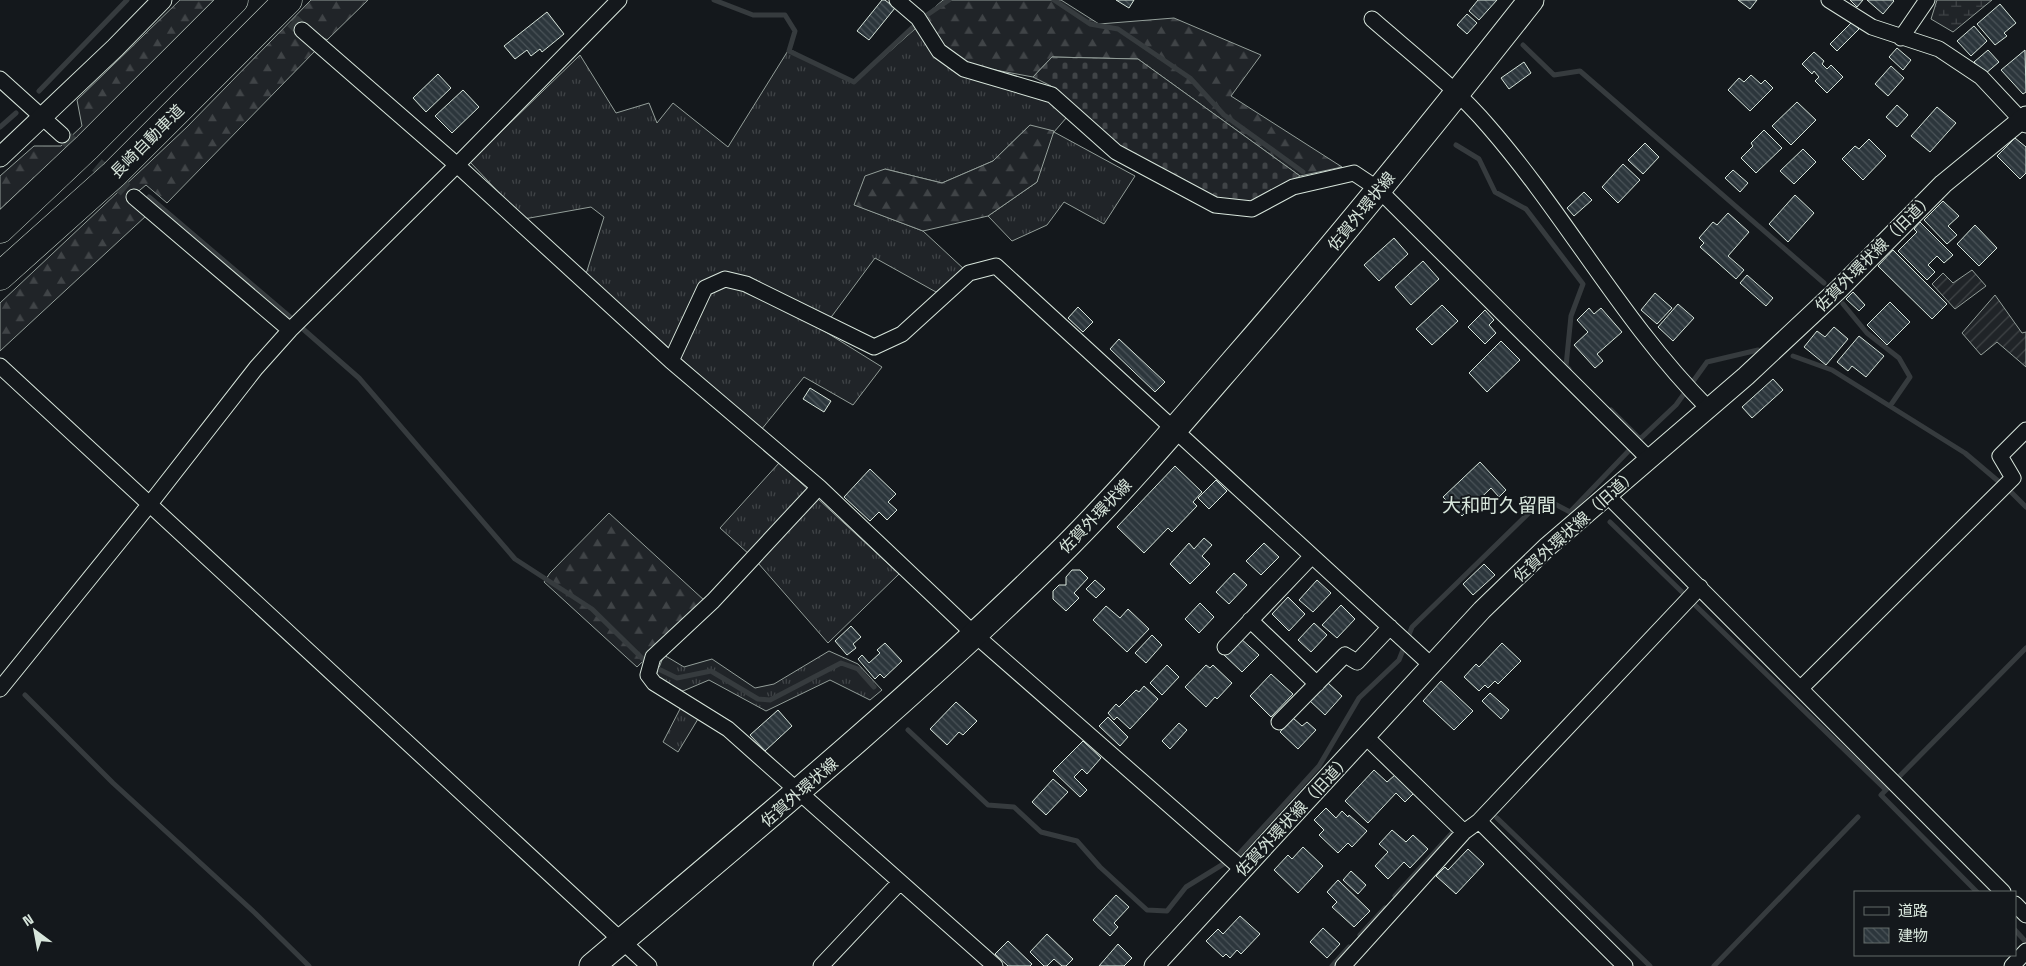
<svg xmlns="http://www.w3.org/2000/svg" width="2026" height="966" font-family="'Space Grotesk','Noto Sans JP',sans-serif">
<defs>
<pattern id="grass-tufts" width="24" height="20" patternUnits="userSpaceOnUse" patternTransform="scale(1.25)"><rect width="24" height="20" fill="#202428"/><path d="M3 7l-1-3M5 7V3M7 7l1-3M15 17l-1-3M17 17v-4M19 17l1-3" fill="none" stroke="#404447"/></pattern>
<pattern id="forest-firs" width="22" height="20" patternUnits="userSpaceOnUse" patternTransform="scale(1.25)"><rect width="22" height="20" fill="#202428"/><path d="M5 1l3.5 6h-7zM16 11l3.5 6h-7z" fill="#404447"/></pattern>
<pattern id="wetland-marsh" width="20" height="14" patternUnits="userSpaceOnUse" patternTransform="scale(1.25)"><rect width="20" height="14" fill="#202428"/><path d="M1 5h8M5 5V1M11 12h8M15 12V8" fill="none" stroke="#404447"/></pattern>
<pattern id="cemetery-stones" width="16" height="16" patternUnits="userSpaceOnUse" patternTransform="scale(1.25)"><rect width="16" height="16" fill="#202428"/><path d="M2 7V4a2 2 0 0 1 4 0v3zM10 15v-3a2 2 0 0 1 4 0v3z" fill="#404447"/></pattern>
<pattern id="garden-furrows" width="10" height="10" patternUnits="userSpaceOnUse" patternTransform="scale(1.25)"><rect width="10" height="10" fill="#202428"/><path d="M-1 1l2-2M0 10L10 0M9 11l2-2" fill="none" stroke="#404447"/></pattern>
<pattern id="building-back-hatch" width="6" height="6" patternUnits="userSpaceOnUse" patternTransform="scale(1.25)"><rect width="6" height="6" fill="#2c363c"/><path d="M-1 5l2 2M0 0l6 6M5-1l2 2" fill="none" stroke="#4a5358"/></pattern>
</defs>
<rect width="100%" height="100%" fill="#14181c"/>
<!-- grass -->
<path fill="url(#grass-tufts)" stroke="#939e99" d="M916 28 960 74 1050 102 1067 117 1054 132 1135 176 1104 224 1064 202 1047 225 1012 241 988 216 1037 182 1030 125 993 161 942 183 885 169 855 205 923 231 965 270 936 292 875 258 829 320 739 278 882 367 853 405 804 377 761 430 586 274 604 217 591 207 524 219 470 162 580 55 616 113 649 103 657 123 673 103 728 147 789 49 854 83Z
M779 463 811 492 750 555 720 528Z
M817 498 899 574 828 643 758 563Z
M829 651 858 664 882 690 870 700 830 680 766 711 709 680 683 691 655 678 664 655 684 667 712 659 755 688 774 684Z
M681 707 698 719 678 752 663 742Z"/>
<!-- forest -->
<path fill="url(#forest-firs)" stroke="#939e99" d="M180 0H220L145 77 0 211V176L34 146H61L82 126 77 100Z
M311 0H368L327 40 298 23 315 51 167 203 146 185 129 199 147 215 0 351V303L187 127Z
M943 0H1061L1099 24 1174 18 1261 55 1231 96 1342 167 1300 176 1138 59 1052 57 1033 77 968 65 940 47 926 15Z
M1030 125 1054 131 1037 182 988 216 923 231 854 205 865 176 885 169 942 183 993 161Z
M609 513 705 601 637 667 544 582 550 573Z"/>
<!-- wetland -->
<path fill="url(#wetland-marsh)" stroke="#939e99" d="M1937 0H1992L1953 32 1931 19Z"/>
<!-- cemetery -->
<path fill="url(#cemetery-stones)" stroke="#939e99" d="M1052 57 1138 59 1300 176 1250 203 1214 197 1118 147 1051 86 1033 77Z"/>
<!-- garden -->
<path fill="url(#garden-furrows)" stroke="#939e99" d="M1972 270 1986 286 1955 309 1932 284 1943 273 1953 283Z
M1995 295 2022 333 2026 332V367L1997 342 1981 355 1962 333Z"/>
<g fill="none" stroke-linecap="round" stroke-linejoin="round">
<!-- stream -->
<path stroke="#363b3e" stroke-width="5" d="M714 0 753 15H785L795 31 789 51 854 82 914 26
M1054 0 1090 24 1118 29 1190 78 1224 115 1303 172
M927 15 949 0
M1523 45 1554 75 1580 71 1824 283
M39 91 127 0
M0 127 16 113
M1456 145 1479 159 1495 192 1526 209 1583 284 1571 316 1566 366 1569 369
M149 197 290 317
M1843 304 1867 333 1899 358 1910 377 1890 406
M303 329 359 378 515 559 592 609 648 664 677 678 711 671 758 699 770 700 841 663 858 669 874 687
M1793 356 1832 370 1965 453 2011 492 2026 507
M1611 410 1640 439
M1610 522 1682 592
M1696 606 1886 790
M25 695 113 783 255 913 309 966
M908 730 988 805 1014 807 1041 832 1077 841 1100 867 1147 910 1167 911 1186 887 1238 855 1319 766 1359 698 1399 660 1412 627 1539 503 1551 502 1570 512 1640 439 1676 405 1707 362 1758 350
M1497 818 1650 966
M1977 892 1881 795 2026 648
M1395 896 1453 832
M2015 930 2026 942
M1360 935 1385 908
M1332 966 1349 947
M1714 966 1858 817"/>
</g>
<!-- building -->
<path fill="url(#building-back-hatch)" stroke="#d8e6dc" d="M882 0H885L895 8 869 40 857 31Z
M1116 0H1134L1129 8Z
M1478 0H1497L1479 20 1469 11Z
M1738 0H1757L1750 9Z
M1850 0H1863L1857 7Z
M1867 0H1893L1894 1 1883 14Z
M2000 4 2016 23 2004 33 2007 36 1995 45 1977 24Z
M547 12 564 34 542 52 540 49 531 56 527 50 515 59 504 46Z
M1467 14 1477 23 1467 34 1457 25Z
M1852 22 1859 29 1837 51 1830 44Z
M1974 26 1987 41 1971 56 1957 41Z
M1897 48 1911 60 1903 70 1889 57Z
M1988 50 1999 62 1985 74 1974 62Z
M2025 50 2026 92 2023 94 2001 70Z
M1814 52 1824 61 1822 64 1827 69 1831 65 1843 77 1827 93 1815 81 1819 77 1814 71 1812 74 1802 64Z
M1524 62 1531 73 1509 89 1501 78Z
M1891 66 1904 78 1888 96 1875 84Z
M438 74 451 88 426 112 413 98Z
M1751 75 1761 84 1765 80 1773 88 1750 111 1728 90 1739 78 1744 82Z
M463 90 479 107 452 133 435 116Z
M1797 102 1816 120 1791 145 1772 126Z
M1897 105 1908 115 1897 127 1886 117Z
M1937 107 1956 123 1930 152 1911 136Z
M1764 130 1782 148 1756 173 1741 158 1753 146 1751 143Z
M2015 138 2026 147V173L2020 179 1997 156Z
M1869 139 1886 156 1863 180 1842 159 1855 146 1859 149Z
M1645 143 1659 157 1643 174 1628 160Z
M1803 149 1816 162 1794 184 1780 171Z
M1623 164 1640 180 1618 203 1602 187Z
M1733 170 1748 183 1740 192 1725 178Z
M1584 192 1592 200 1574 216 1567 208Z
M1795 195 1814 213 1788 242 1769 224Z
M1943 201 1959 216 1948 226 1957 235 1947 244 1924 220Z
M1728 213 1749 232 1728 256 1744 270 1736 279 1700 247 1704 243 1699 238 1713 222 1717 225Z
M1920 222 1953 255 1944 263 1937 256 1928 265 1935 272 1927 280 1898 251 1917 232 1914 229Z
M1975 225 1997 248 1979 266 1957 244Z
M1394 238 1408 254 1379 281 1364 265Z
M1893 250 1947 304 1932 319 1878 266Z
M1423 261 1439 279 1411 305 1395 287Z
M1747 275 1773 298 1766 306 1740 283Z
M1853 292 1865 305 1859 311 1846 299Z
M1655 293 1672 308 1657 324 1641 310Z
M1890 302 1910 322 1887 345 1867 325Z
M1678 304 1694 318 1673 341 1658 327Z
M1442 305 1458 321 1432 345 1416 329Z
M1078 307 1093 322 1083 332 1068 318Z
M1589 308 1594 314 1601 308 1622 332 1597 354 1603 361 1595 368 1574 345 1588 332 1577 320Z
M1485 310 1494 320 1489 325 1496 333 1485 344 1468 327Z
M1834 327 1848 339 1826 365 1804 347 1817 331 1825 337Z
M1859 336 1884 356 1866 377 1852 366 1848 371 1837 362Z
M1119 339 1165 382 1155 392 1110 349Z
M1501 341 1520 360 1487 392 1469 373Z
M1773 379 1783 390 1752 418 1742 407Z
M810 388 831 401 824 412 803 399Z
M1480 462 1506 490 1499 497 1491 488 1462 516 1443 497Z
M1175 466 1202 492 1193 502 1197 506 1172 532 1168 528 1144 553 1117 527Z
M870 469 896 494 888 502 897 510 887 520 879 512 870 521 844 497Z
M1216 480 1227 491 1209 509 1198 498Z
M1204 538 1212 545 1202 556 1210 564 1190 584 1170 564 1189 543 1194 549Z
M1264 543 1279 557 1261 575 1246 561Z
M1484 564 1495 575 1473 595 1463 584Z
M1072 570H1080L1088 578 1074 593 1079 598 1066 611 1053 599V591L1059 585H1066V577Z
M1234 573 1247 585 1229 604 1216 592Z
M1095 580 1105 589 1096 598 1086 589Z
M1317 580 1331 593 1313 612 1299 600Z
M1288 597 1305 614 1289 631 1272 614Z
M1200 603 1214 617 1199 633 1185 619Z
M1341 605 1355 619 1337 638 1322 625Z
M1106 606 1120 618 1128 609 1149 629 1127 652 1093 620Z
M1314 623 1327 635 1311 652 1298 640Z
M851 626 861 637 853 644 856 648 847 655 835 641Z
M1152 635 1162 645 1146 663 1135 653Z
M1240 638 1259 655 1242 672 1224 655Z
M885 643 902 661 884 678 880 674 875 679 858 659 862 655 869 663 880 653 877 650Z
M1502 643 1521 661 1498 684 1495 681 1488 688 1485 685 1479 691 1464 677 1476 664 1479 667Z
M1167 665 1179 677 1162 695 1150 683Z
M1206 665 1210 668 1213 665 1232 683 1217 699 1215 697 1206 707 1185 687Z
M1271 674 1293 694 1271 717 1250 696Z
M1441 681 1473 711 1454 730 1423 701Z
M1327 682 1342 696 1325 715 1309 700Z
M1144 686 1158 699 1130 729 1117 717 1114 720 1108 713 1116 704 1119 707 1136 690 1139 692Z
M1490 693 1509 710 1501 719 1482 701Z
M956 702 977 721 963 735 959 732 947 745 930 729Z
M778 710 792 726 765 751 750 735Z
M1108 717 1128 737 1120 746 1099 726Z
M1293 718 1302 726 1307 722 1316 730 1298 749 1280 732Z
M1179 723 1187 730 1170 749 1162 741Z
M1083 741 1101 758 1087 774 1082 769 1074 777 1087 790 1080 797 1053 771Z
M1374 770 1387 782 1395 775 1414 793 1405 802 1396 793 1368 823 1345 801Z
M1053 779 1068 792 1046 815 1032 802Z
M1326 808 1336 818 1342 811 1348 817 1349 815 1367 831 1352 847 1348 843 1338 853 1319 835 1324 830 1314 820Z
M1392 830 1406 842 1413 835 1428 849 1410 868 1404 862 1388 879 1375 866 1388 852 1379 844Z
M1303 847 1323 866 1298 893 1274 870 1288 855 1292 859Z
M1468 849 1484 864 1456 894 1436 876 1445 867 1448 870Z
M1351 871 1366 885 1358 894 1343 880Z
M1338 880 1370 911 1354 927 1332 907 1337 902 1327 892Z
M1116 895 1129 907 1114 923 1118 927 1110 936 1093 920Z
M1240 916 1260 934 1241 954 1237 950 1230 958 1226 954 1223 957 1206 941 1218 929 1223 934Z
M1323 928 1340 944 1327 958 1310 942Z
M1047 934 1073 959 1066 966H1062L1054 959 1047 966H1044L1030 952Z
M1008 941 1032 964 1030 966H1008L995 954Z
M1118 944 1132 958 1124 966H1099Z"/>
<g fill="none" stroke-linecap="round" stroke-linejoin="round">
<!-- minor-tunnel -->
<path stroke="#313739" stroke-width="15" stroke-dasharray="15 8" stroke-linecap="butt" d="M276 5 302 30
M62 135 134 197"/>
<defs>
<path id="minor" d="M897 0 918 18 939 51 964 69 1052 95 1116 152 1215 205 1252 209 1293 187 1354 173 1378 189 1649 459
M1829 0 1872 27 1939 49 1981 77 2026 125
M1372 19C1412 54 1455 87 1489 127 1567 217 1624 324 1708 408
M302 30 457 165 671 361 819 487 974 634 1242 869
M1901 38 1927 0
M0 79 62 135
M134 197 290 330
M671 361 705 288 725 279 746 284 874 347 902 334 969 273 996 266 1431 665
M0 366 649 966
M819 487 713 601 653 657 648 675 654 683 728 729 995 966
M1607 495 2003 892
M1250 620 1317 684
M1225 647 1312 556
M1801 688 2013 478 2000 456 2026 430
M0 689 149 505 256 368 290 330 457 165 619 0
M1279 722 1345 655 1357 662 1390 627
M1365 736 1464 832
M1479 821 1625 966
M2015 904 2026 915
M821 966 900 882
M1343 966 1464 832 1479 821 1700 587
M2012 966 2026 951"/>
<path id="tertiary" d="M0 157 115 48 162 0
M1154 966 1482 610 1546 548 1746 376 1839 289 1943 184 2026 116"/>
<path id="primary" d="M592 966C749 833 908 702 1055 558 1118 496 1176 428 1233 362 1336 244 1434 123 1531 0"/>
<path id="motorway" d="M0 229 87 147 234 0
M0 276 114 174 288 0"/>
</defs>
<!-- minor casing -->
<use href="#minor" stroke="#d8e6dc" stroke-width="17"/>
<!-- tertiary casing -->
<use href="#tertiary" stroke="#d8e6dc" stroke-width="21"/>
<!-- primary casing -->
<use href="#primary" stroke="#d8e6dc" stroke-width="27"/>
<!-- motorway casing -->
<use href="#motorway" stroke="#d8e6dc" stroke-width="29"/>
<!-- minor -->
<use href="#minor" stroke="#14181c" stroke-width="15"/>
<!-- tertiary -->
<use href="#tertiary" stroke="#14181c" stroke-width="19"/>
<!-- primary -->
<use href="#primary" stroke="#14181c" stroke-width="25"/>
<!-- motorway -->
<use href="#motorway" stroke="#14181c" stroke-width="28"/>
</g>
<g text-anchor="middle" stroke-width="4" stroke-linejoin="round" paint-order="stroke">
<!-- street labels -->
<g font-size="16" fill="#d8e6dc" stroke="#14181c">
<text transform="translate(147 141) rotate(-45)" y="6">長崎自動車道</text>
<text transform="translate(1361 211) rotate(-51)" y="6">佐賀外環状線</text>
<text transform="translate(1874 252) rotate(-45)" y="6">佐賀外環状線（旧道）</text>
<text transform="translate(1095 516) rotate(-46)" y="6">佐賀外環状線</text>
<text transform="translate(1575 525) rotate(-42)" y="6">佐賀外環状線（旧道）</text>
<text transform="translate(799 792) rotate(-41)" y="6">佐賀外環状線</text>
<text transform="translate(1293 815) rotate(-47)" y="6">佐賀外環状線（旧道）</text>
</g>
<!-- quarter labels -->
<g font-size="19" fill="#d8e6dc" stroke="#14181c">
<text x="1499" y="512">大和町久留間</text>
</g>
</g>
<!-- legend -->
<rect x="1854" y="891" width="162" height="65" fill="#14181c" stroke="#626a69"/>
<rect x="1864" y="907" width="25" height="8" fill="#14181c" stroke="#626a69"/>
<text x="1898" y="916" font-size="15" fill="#d8e6dc">道路</text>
<rect x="1864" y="928" width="25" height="15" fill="url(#building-back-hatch)" stroke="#626a69"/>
<text x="1898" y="941" font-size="15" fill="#d8e6dc">建物</text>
<!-- north arrow -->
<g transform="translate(35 931) rotate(328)" stroke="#14181c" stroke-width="4" paint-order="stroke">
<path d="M0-4L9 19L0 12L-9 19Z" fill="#d8e6dc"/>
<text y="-8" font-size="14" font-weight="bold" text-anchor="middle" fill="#d8e6dc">N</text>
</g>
</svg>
